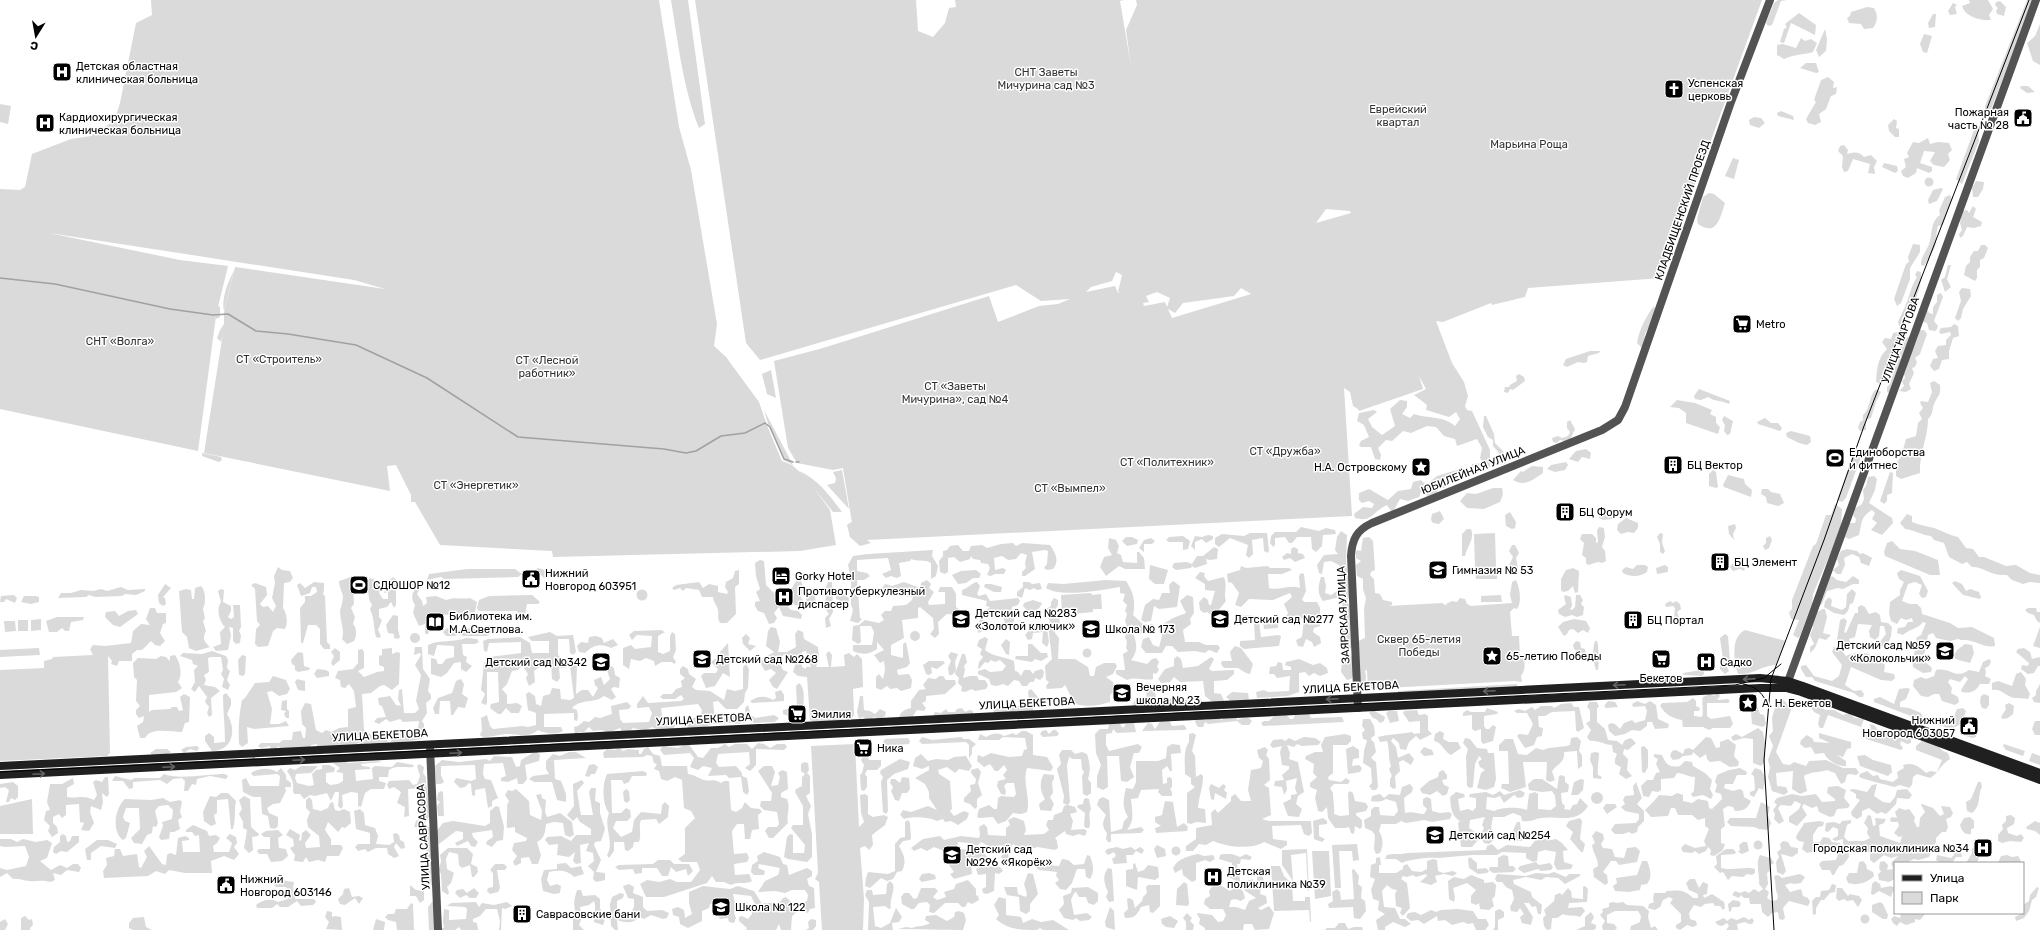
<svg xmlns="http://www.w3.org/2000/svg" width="2040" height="930" font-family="Rubik,sans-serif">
<rect width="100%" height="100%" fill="#fff"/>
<!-- green -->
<path fill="#dadada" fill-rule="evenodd" d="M151 0H659L679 127 691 170 717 324 714 346 726 357 759 402 768 428 782 461 792 465 802 474 799 471C818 479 830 496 842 512H833L813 487 830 510 836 545 800 551 553 557 552 551 440 545 415 502H411V495L396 465 387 466 390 491 204 453 223 333 221 342 217 338 220 330 224 324V312L235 267 385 289 354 280 49 233 180 260 228 266 218 307 220 306V317L216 319V316L198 451 0 409V189L20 190 25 187 32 154 71 139 91 136 114 121 120 103 136 23 152 15Z
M671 0H688L705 124 699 128C683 88 678 42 671 0Z
M695 0H916L918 31 933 37 945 23 949 8 956 7 955 0H1124L1120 1 1131 66 1126 30 1137 5 1136 0H1762L1661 278 1528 288 1525 297 1492 305 1491 303 1443 322 1436 321 1452 363 1464 382 1468 396 1465 406 1467 410 1472 411 1490 450V467L1474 474 1471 470 1472 464 1483 463 1480 458 1482 448 1477 439 1457 446 1455 439 1444 436 1436 427 1427 426 1411 433 1403 431 1392 441 1386 440 1378 448 1381 455 1380 460 1375 459 1371 447H1361L1359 445 1361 441 1369 437 1364 425 1357 421 1359 413 1374 410 1377 412 1368 419 1372 427 1382 435 1395 426 1390 409 1400 400 1407 401V407L1402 414 1410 418 1414 414C1428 419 1442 415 1455 426L1460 419 1456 412 1449 417 1426 410 1427 405 1414 395 1426 389 1419 376 1423 389 1359 411 1358 409 1353 406 1350 392 1344 388 1352 516 867 540 871 543 860 546 850 537 847 525 851 522 852 523 843 468 833 470 797 463 788 448 774 361 823 348 989 296 998 322 1039 306 1058 304 1070 299 1041 301 1016 285 760 360 746 343ZM1326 209 1350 211 1351 213 1316 223ZM1116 272 1122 275 1118 292 1120 293H1118L1115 286 1086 292 1091 287 1112 281ZM1241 288 1251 294 1172 318 1168 309 1175 313 1183 303 1234 296ZM1157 292 1170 298 1167 307 1165 302 1144 306 1143 303 1149 302 1146 296Z
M1778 0H1787L1781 1 1772 25 1768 26 1766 23 1774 3Z
M1969 0H1988L1993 9 1989 15 1991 20C1981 21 1965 17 1962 6L1970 3Z
M2027 0H2033L1988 117H1985V106Z
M2000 1 2006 7 2004 16 1997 14 1996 11 1998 8 1995 5 1996 2Z
M1953 3 1957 5 1955 7 1957 14 1950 15 1948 11Z
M1867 7 1874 8C1878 15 1878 21 1873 28L1864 29 1861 24 1849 23 1847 18 1850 16 1851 12Z
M1799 13 1816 25 1815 35 1791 23 1784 43 1780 42 1784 29 1787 27 1785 24Z
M1933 14H1936L1935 27 1929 28 1928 23Z
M2040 24V65L2033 61 2027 43 2035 36Z
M1825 29 1827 39 1826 51 1819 57 1816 50Z
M1924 34 1932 36 1927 53 1923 52 1920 44Z
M1801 38 1805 41 1811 39 1817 43 1813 52C1803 55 1794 54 1784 59L1777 55V45L1783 44 1796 48Z
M1806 63H1816L1819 72 1816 73 1800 68Z
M1828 77 1834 82 1833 88 1837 87 1836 94 1831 96 1826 109 1819 114 1821 122 1815 125 1808 123 1806 119 1816 102 1814 100 1821 80Z
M2021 86H2028L2035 92 2027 93 2020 88Z
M0 104 11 106 8 124 0 122Z
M1781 111 1793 116 1794 120 1778 116 1777 113Z
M1754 117 1761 118 1765 123 1759 128 1750 125 1749 120Z
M1894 119 1897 121 1896 128 1899 129V137H1895L1889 131 1888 125Z
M1977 122 1979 141 1962 184 1956 179Z
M1928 138 1930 144 1938 142 1949 143 1952 150 1948 154 1950 160 1944 167 1934 165 1930 161 1935 152 1924 151 1920 163 1932 167V171L1929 173 1917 168 1916 173 1908 178 1903 176 1901 171 1906 167 1904 159 1909 157 1907 153 1913 142 1919 143Z
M1844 145 1848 150 1847 154C1854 152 1859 151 1864 157L1871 155 1877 161 1874 167 1875 174 1868 173 1870 164 1853 159 1848 171 1844 172 1842 167 1843 156 1838 151 1840 146Z
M1733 158 1739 160 1734 179 1725 176Z
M1884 163 1897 166 1898 171 1895 173 1882 167Z
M1924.5 182a4.5 4.5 0 1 1 9 0a4.5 4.5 0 1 1-9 0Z
M1976 181 1984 182 1983 189 1978 197H1973L1972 188Z
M1941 188 1943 189 1937 201 1929 204 1928 200 1933 190Z
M1709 193 1714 194 1725 203C1720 218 1717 237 1698 224L1697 219 1703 197Z
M1950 195 1952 199 1943 225 1938 226C1936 232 1937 236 1936 242 1935 251 1928 259 1924 266L1921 265C1920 257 1928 250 1930 241 1932 232 1931 221 1940 215L1939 211 1945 197Z
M1973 206 1976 209 1973 217 1982 222 1981 226 1974 228 1967 227 1963 236 1960 238 1959 234 1962 230 1960 223 1962 211 1967 210 1969 213Z
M1913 244 1920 245V252L1910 268V279L1901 303 1897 306 1894 299 1906 264 1909 262 1908 257Z
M1981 245H1985L1988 248 1984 258 1980 260V267L1977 270V278L1975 281 1964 275 1966 266 1970 262V257L1974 251H1978Z
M1948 265H1951L1947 279 1951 287 1945 292 1941 280 1945 277Z
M234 270 224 311C221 298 228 283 234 270Z
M1917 271 1921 272C1922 289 1914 303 1905 317L1906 322 1904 328H1900L1898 322C1900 316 1904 310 1906 304 1910 295 1911 286 1917 277L1915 275Z
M1962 288 1970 289 1971 296 1963 309 1961 318 1958 321 1955 318 1961 301 1959 292Z
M1941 293 1943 297 1934 321 1938 326 1936 331 1929 330 1927 323 1921 321 1927 309 1929 313 1933 314V307L1937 302V295Z
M1654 306 1656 313 1645 334 1644 346 1642 348 1637 343C1639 330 1646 316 1654 306Z
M1954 324 1958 326 1959 336 1953 338 1949 351V359L1942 360 1939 369 1934 371 1930 366 1933 359 1938 358 1935 351 1938 346 1946 345V340L1951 335 1950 332 1941 334 1939 332 1941 328 1951 327Z
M1919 330H1924L1927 334 1920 354 1915 358 1917 362 1915 367 1912 368 1914 373 1909 384 1911 389 1906 392 1899 391 1904 386 1902 381 1905 378 1904 374C1908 368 1906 365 1908 359 1911 349 1919 341 1919 330Z
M1898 332 1900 334C1898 341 1894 346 1893 352 1891 364 1889 377 1880 384L1876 382C1877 369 1877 359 1887 349L1882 342 1885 338 1891 339 1893 333Z
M1909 337 1911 340 1902 364 1898 368 1899 373 1890 393 1887 392V387L1890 384 1895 368 1894 362 1905 338Z
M1590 351H1600L1599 353 1588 356 1587 362 1584 363 1578 362 1567 367 1563 365 1566 359Z
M771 370 776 398 767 394 762 374Z
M1519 374 1524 377 1525 381 1513 390 1510 389 1508 393 1504 392 1505 387H1509L1510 385 1517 381 1516 376Z
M1934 381 1940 385C1941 396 1938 395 1934 404 1932 410 1933 414 1928 419 1928 438 1919 453 1920 473L1901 479 1896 476V463L1901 457 1906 439 1916 436 1918 423 1922 419 1919 413 1923 408 1920 403 1921 401 1928 402 1932 392 1930 383Z
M1699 389 1730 401 1729 404C1721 400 1715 402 1708 397L1701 400 1695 399 1694 396Z
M1876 389 1881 392 1876 402 1871 418 1866 420V430L1860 431 1858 428 1860 422 1863 420V415C1871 408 1868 397 1876 389Z
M1677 400 1695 403 1712 410 1710 414 1716 417V423L1720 427 1718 434 1686 423V413L1679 408 1670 407Z
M764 410 793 465 784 460 769 427Z
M1484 416H1486L1494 434 1495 443 1504 452 1505 464 1499 462 1497 457 1499 453 1493 446V440L1488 437 1483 427Z
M1724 416 1733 421 1730 434 1727 435 1724 431 1725 425 1722 420Z
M1765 418 1771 423H1778L1782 428 1780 431 1758 424 1757 422Z
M1570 420 1575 429 1569 442 1560 440 1557 443 1553 442 1552 438 1558 436 1562 438 1568 436 1570 432 1567 428V422Z
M1791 431 1810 436 1811 442 1807 445 1799 443 1787 437 1786 433Z
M1586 449 1591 453 1590 459 1582 457 1578 462 1569 459 1576 451Z
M1855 449 1861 454V457L1846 498 1842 502 1837 500Z
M202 453 221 457 222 460 219 462 202 456Z
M1419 459 1424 463V467L1415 470 1412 465 1415 463V460Z
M1566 462 1568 465 1565 470 1555 472 1547 469 1551 465Z
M1532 466 1543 467V473C1532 480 1525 487 1513 480L1521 471 1523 472Z
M842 470 849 509 827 485 835 483 836 478 833 472Z
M1457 470 1468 471 1469 474 1460 481 1451 482 1444 488 1440 487 1436 493 1427 496 1424 491 1421 492 1419 497 1408 501 1400 499 1394 510 1391 511 1387 505C1373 511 1372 523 1355 518L1354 514 1363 507 1372 508 1374 504 1369 501 1362 503 1359 500V493L1369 489 1388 500 1398 491 1411 489 1413 482 1421 480 1426 485 1437 476Z
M1713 470 1716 472 1718 487 1716 488 1709 486V474Z
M1890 472 1893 473 1892 493 1887 495V501L1884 504 1880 501Z
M1728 475 1744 479 1745 484 1752 490 1751 497 1724 487 1723 485Z
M1874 476 1877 479 1875 490 1869 503 1892 518 1893 523 1882 535 1871 530 1877 523 1872 519 1875 513 1872 510C1860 517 1862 524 1859 535L1849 539 1845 537 1849 523H1855L1856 519 1853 515 1854 509 1862 504 1864 499 1863 490 1866 486 1868 477Z
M1493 488H1502L1503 494 1500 502 1484 509 1467 508 1460 501 1467 493 1476 494Z
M1762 489H1768L1771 492 1780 494 1784 503 1778 506 1767 503 1766 497 1761 494Z
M1835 504 1842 509 1841 525 1830 554 1813 594 1812 603 1800 636 1798 638 1793 635 1799 620 1791 619 1789 612 1792 609V600L1813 546 1816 544 1826 515H1831Z
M1440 511 1444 519 1439 524 1433 523 1431 520 1432 514Z
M1510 512 1516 522 1515 528 1512 529 1506 526 1505 515Z
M1605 513 1612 514V519L1603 520 1599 518 1598 514Z
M1907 514 1912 516V522C1919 525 1927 526 1934 528 1943 531 1949 535 1958 537L1966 548 1973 549 1979 557H1984L2006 566 2016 565 2030 573 2040 575V583L2030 582 2023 584 2012 580 2007 575C1989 576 1985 567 1972 567L1967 562 1962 564 1949 557 1944 543 1934 540 1931 536C1921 535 1915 530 1905 529L1900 523Z
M1626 518 1638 523V528L1634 533 1628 532 1621 534 1617 530 1618 524Z
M1735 524 1736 528 1733 534 1734 540 1729 534 1728 526Z
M1301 527 1319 531 1326 528 1335 530 1336 534 1323 535 1322 546 1316 552 1312 549 1311 537H1297L1292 543H1289L1285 537 1275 538V545L1273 547 1270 543 1271 536 1275 532H1296Z
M1599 527 1604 528 1605 537 1602 547 1605 551 1606 561 1602 563 1598 562 1588 565 1586 563V558L1582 555 1584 543 1580 539 1582 534H1592L1596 538V543L1598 542 1597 531Z
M1467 529H1471C1475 540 1467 546 1465 556H1462V534Z
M1341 531 1347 535 1346 562 1350 596 1347 600 1348 604 1352 606 1354 648 1345 649 1341 645 1342 630 1346 622 1341 599 1336 598 1323 601C1317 594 1318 586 1321 577H1324L1326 586 1325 593 1331 595 1340 589 1339 565 1331 561 1324 562 1322 574 1319 573 1317 565 1324 555 1338 554 1335 550 1337 537Z
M1250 533H1267L1269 550 1268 553 1264 551 1263 538 1252 540 1253 554 1249 558 1246 555 1248 545 1230 538 1219 547 1215 544V538L1222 534 1244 536Z
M1495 533 1496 567 1475 568 1474 534Z
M1660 533 1663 534 1662 543 1665 551 1663 554 1660 552V544L1657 537Z
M1208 535 1213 536V539L1206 543 1202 539 1195 542V550L1191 546 1195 536 1202 537Z
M1183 536 1190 541 1188 549 1183 550V542H1169L1166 540 1169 537Z
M1770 536 1772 540 1769 548 1765 550 1763 546 1766 543V538Z
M1126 537H1132L1138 540 1137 544 1127 546 1122 541Z
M1369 537 1373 541 1375 570 1371 572 1370 575 1374 579 1375 593 1380 594 1383 600 1392 602V605L1388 606 1442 603 1447 606 1446 604 1452 601 1457 602 1460 598 1465 599 1467 604 1471 606 1512 603 1510 595 1512 582 1516 580C1520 588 1522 602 1517 609L1514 608 1510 612 1512 636H1519L1520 656 1523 655C1525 663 1526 669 1521 676L1522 682 1515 681 1368 689 1367 670 1365 671 1366 677 1365 688 1362 689 1359 668 1358 641 1365 638 1364 609 1366 598 1363 589V579L1357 576 1356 565 1361 561 1356 558V552L1357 550 1361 551 1363 538Z
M1109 538 1116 540 1119 546 1117 553 1121 555 1123 562 1137 563V552H1139L1144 558 1145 569H1125L1119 566 1106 576 1100 567 1104 557 1112 555 1108 548Z
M1151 538 1155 541 1152 544H1144V552L1139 548 1144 540Z
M1892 541 1900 549 1915 551 1938 560 1940 575H1930L1885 556 1884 552 1887 543Z
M1013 543 1016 546 1022 543 1050 545C1055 552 1060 561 1053 569L1047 570 1044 568 1047 564 1048 551 1045 550 1032 552 1035 569 1025 576H1022V572L1026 568 1025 563 1027 555 1021 553 1016 559 1008 560 1002 556 994 558 995 570 1003 568 1006 570 1004 574H995L991 576 987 575 990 568 988 564 981 563 980 560 973 559 971 556 970 559 960 562 954 557 948 558V572L945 574 940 572 939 561 943 556V551L947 550 950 546 958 545 963 551H969L971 546 982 545 987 548 1001 544Z
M1512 545H1515L1519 553 1516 558 1518 568 1516 573 1511 572 1508 567 1513 557 1509 551Z
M1214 547 1218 549 1217 559 1210 560 1206 559 1207 564 1195 568 1192 566 1191 568 1176 570 1172 567 1174 563 1187 562 1192 564 1197 556H1203Z
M1294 547 1298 549V553L1303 554 1305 558 1295 562 1290 558 1284 560 1282 557 1287 553 1291 554V549Z
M1847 549 1857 551 1860 554 1863 553 1872 558 1869 566 1861 563 1859 557 1852 554 1844 558 1845 565 1841 574H1837L1833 570 1839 565 1837 559 1841 551Z
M933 550 932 556 938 566 936 576 931 579V563C925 559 917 562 911 559L910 561 899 563 901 576 897 578 891 576 886 578 882 574 891 570 888 558 857 560V571L867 573 870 576 864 580H857L860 618 862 619 858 623 850 621 853 610 851 605V578L848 565 853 556 868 554Z
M760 560 764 561 766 585 791 610 798 611 802 615 801 619 783 616 779 607 774 613 777 618 774 623 769 624 764 613 758 611 755 606V602L760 601 756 592 760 589 756 576 755 563Z
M1740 563 1745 569 1744 571 1740 569 1733 571 1730 567 1732 564Z
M1150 565 1168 570 1164 584H1155L1149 579Z
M1637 565H1645L1648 567 1647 572C1640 577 1630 577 1623 573L1622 570 1626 567 1633 569Z
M1665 565 1668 567V572L1657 574 1656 568Z
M1241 566 1246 568 1268 566 1270 568H1289L1292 570 1282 574H1268L1269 588C1279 591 1290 584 1300 588L1299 576 1301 573 1304 574 1306 591 1302 600 1305 602H1317L1320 608V626L1314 628 1313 632 1320 637 1321 643 1314 647 1312 642 1306 639 1303 647 1298 646 1296 640 1302 637 1304 620 1299 617 1288 619 1286 617 1288 613 1284 604 1292 597 1290 593 1273 600 1249 599 1241 607 1235 605 1239 593 1232 583 1228 582 1227 574 1240 570Z
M278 567 282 570 290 571 293 578 290 582 284 583 283 608C287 613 288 624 285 629L277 628 273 631 268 646 258 647 255 644 256 629 260 625 257 621 255 589 251 585 255 583 266 587 267 595 260 604 263 607 268 606 273 612 276 606 272 598 275 583 274 576Z
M538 568 548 571 547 577 544 578 541 575 530 574Z
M1497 568V579H1476L1475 569Z
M1573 568 1579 571 1578 592 1575 593 1573 586 1568 591 1563 592 1561 590V579L1566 570Z
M467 569H515L522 574 518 577 444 579 441 577 427 580 429 574Z
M739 570V584L735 587 736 614 727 623H720C717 618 719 615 718 610 717 605 713 602 713 597H702L699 590 686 588 683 591 680 588 674 590 672 588 676 585 699 582 703 588 709 584 718 586V592L727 594 728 592 725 587 726 582 733 578 735 571Z
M976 570 981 574 979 578H973L966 583 958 584 952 575 961 571Z
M1901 570 1920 576 1928 591 1926 597 1922 598 1919 594 1922 585 1915 582 1908 584 1902 601 1910 604H1917L1921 608 1922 614 1950 623 1958 628 1972 627 1994 638 1995 646C1986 648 1979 643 1971 641 1967 639 1963 641 1958 639L1950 641 1936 638 1933 633 1928 635 1925 652 1921 658 1932 668 1931 672 1923 673 1913 667 1912 658 1918 644 1916 638 1921 635 1926 623 1923 622C1918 629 1909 629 1903 635L1897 633 1898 628 1905 627 1908 622H1913L1912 618 1906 620 1901 618 1897 624 1891 621 1889 613 1890 602 1900 595V590L1904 582 1899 579 1897 573Z
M1200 572 1205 573 1204 576 1208 581 1224 577C1228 588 1223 592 1226 601L1217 612 1210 614 1207 612 1204 613 1200 610 1199 602 1204 597 1208 600 1209 605H1211L1215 591 1205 590V584L1195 578Z
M1832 576 1837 580 1846 582 1853 576 1859 580V584H1853L1843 589 1838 588 1827 591 1822 604 1819 606 1825 582Z
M351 577 353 580 354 604 351 608 355 617 353 624C357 628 357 635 354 641L347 644 342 639C345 630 340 621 340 611 341 606 343 602 343 596 342 591 339 587 339 581Z
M393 577 396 579V605L394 608 391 602 387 607 379 609V617L382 620 378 630 381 636 379 638 376 637C373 626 375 620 370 609L372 605 369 599 367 581 370 578 381 582 382 588 379 593 383 599H388V592L384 593 387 583Z
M415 580 421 584V587L417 594 422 601 423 606 427 603 426 597 436 596 446 600C455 596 462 600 470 598L477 602 475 612 459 615 455 612 450 615 437 614 428 624 430 630 428 634H425V624L419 626 413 613 415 605C412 600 411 596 414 591L412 584Z
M927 580 931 584 929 588 934 592 928 602 929 605 945 604V592H938L940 587H952L956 594V607L961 611 959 615 947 614 938 622 939 634 935 638 930 634 934 629 933 618 920 607 918 608V618L902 620 904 638 891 645V655L903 658V644L906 642 910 663 907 667 897 670 898 675 909 674 912 680 911 688 901 691 897 688 890 689 887 686 881 690 876 688V677L879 674 883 679 885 670 884 661 880 663 874 655 884 650 877 642V649C868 655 862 655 853 651V645H872L874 632 871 626H860L861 642 858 644 852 640 853 626 859 625 865 620 879 623 884 620 881 615 885 611H891L893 606 906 605 912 600 913 597 906 596 903 592 897 593 894 590 884 594 881 590 885 584 892 586 904 582 920 588 921 583Z
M1106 580 1126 581C1133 591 1136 602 1133 615L1143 624H1153L1154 627 1149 633 1143 632 1140 634 1132 625 1129 626C1136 637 1140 650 1131 660L1147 664 1152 659 1156 658 1159 662 1157 666 1159 670 1156 674 1153 673V679C1143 681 1137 676 1127 680L1116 674V670H1125L1123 654 1128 651 1126 648 1127 642 1125 637 1128 629 1125 621 1127 614 1125 611 1127 605 1123 601 1125 594 1120 593V587C1101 590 1062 598 1046 588L1048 583 1063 584Z
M796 581H801L803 586 801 598 803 600 801 606 795 605 792 602 794 594 792 588Z
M1173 581 1180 586 1177 607 1159 609 1154 606 1151 621 1145 622 1141 620 1145 605 1153 599 1159 600 1162 593H1170L1169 585Z
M1955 581 1962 584 1966 591 1970 589 1979 592 1981 597 1980 599 1963 595 1952 583Z
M314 582 324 583V590L323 594 325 596 327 642 330 645V649H324L320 644V629L316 625H308L303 643H301L300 608 305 602V596H311L317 592 316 587H312L310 593 301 596 297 585 300 583 305 588Z
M828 582H832L833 612 829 619 831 626 826 628 825 618 829 614 824 607 826 596 823 594Z
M977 582 980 586 977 594 979 596 986 594 990 601 1018 598 1020 601 1018 605 1012 607V612H1018L1020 616 1015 617 1013 623 1005 624 1003 614 987 615V610L990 607 986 606 987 601 962 595V590C969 588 971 583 977 582Z
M1023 582H1029L1032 584 1040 583 1042 589 1037 590 1034 588 1030 590 1025 588 1022 598 1017 596V592L1023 587Z
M165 584 171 588 163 597 165 598 166 604 163 606 159 603 158 595Z
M985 584H991L1002 587 1001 592H994L984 587Z
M201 586C206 591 206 603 203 609L205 618 203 621 206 631C202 639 204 641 210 647L196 651 189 648 187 637 182 632 179 591 186 589 191 590 192 599H194L195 588Z
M121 587 128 590 145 589V591L136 595 125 594 122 596 95 597 89 595 86 597 58 598 61 593H71L81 590 93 591 101 589 107 591Z
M221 589 224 590 223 602 231 606V611L228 617 231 619 234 617 233 605H240L241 627 239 631 241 635 240 643 236 644 233 641V628L229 627 231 635 228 650 216 651 213 647 221 644 220 632 225 627C219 621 216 609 221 602L218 591Z
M1852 589 1856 593 1853 603 1850 604 1848 611 1844 615 1834 613 1824 607 1825 601 1829 597 1832 600 1831 606 1842 610 1846 607 1847 594Z
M636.5 595a5.5 5.5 0 1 1 11 0a5.5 5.5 0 1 1-11 0Z
M1091 593 1092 595 1101 594 1102 609H1093V612L1062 615 1061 595Z
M811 594 815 596 817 609H812L810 607 807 608 806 598Z
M844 594 849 598 848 607 845 608 841 601 836 599V595Z
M14 595 17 598 15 603 6 599 4 602H0L1 596Z
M532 595 540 602 538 604H527L525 615 520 616 517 611H479L477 608 479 600 489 596Z
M1187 595 1193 597 1194 613 1190 619 1191 624 1183 630 1185 642H1199L1206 645H1218L1220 648 1217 653 1209 650 1205 653 1195 651 1178 652 1172 646H1166L1162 653H1146L1141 647 1143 639 1149 637 1153 645 1159 647 1162 636 1160 626 1173 618 1186 613 1180 601Z
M1501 595 1502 602H1481V596Z
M1565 595 1571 597 1572 606 1570 609 1572 610 1575 607 1576 595H1580L1583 600 1581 604 1584 607 1583 615 1577 617 1572 615 1565 617 1559 614 1558 610 1566 604 1564 597Z
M24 596H36L39 597V602L31 604 21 602Z
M1054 598 1058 600V605L1055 610 1059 616 1060 624 1056 627 1055 633 1059 638 1058 659H1075L1088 667 1090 676H1094L1096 667 1104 663H1115L1117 666 1113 674 1106 677 1113 682 1114 691 1110 695V702C1099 706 1087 707 1075 704L1065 685 1062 688 1047 689 1046 686 1049 682 1046 680 1045 666 1052 659 1048 625 1050 621 1045 613 1046 609 1051 606V602Z
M1033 600 1042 603C1040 609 1035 612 1029 612L1023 606 1024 603Z
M1670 601 1673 603 1676 601 1680 604 1681 609 1677 612 1679 617 1676 619H1674L1675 608 1673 606 1666 607 1665 604Z
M1861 605 1865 607 1869 614 1876 612 1880 615 1881 622 1888 623 1892 627 1891 636 1887 647H1881L1879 643 1886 634 1884 626H1880L1879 636 1875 640 1870 637 1869 631 1872 625 1858 624 1855 637 1849 639 1850 642 1863 646 1869 642 1874 643 1873 649 1861 650 1851 647H1845L1837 640 1840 620 1844 618 1847 621 1844 632 1846 633 1855 613H1858V607Z
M150 608H155L157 613H166V623L163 624 160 633 165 641 160 646 155 645 151 641 142 650H137L132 654V661H119L117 666 111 664 112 661 108 656 110 753 107 756 0 761V670L44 668V661L52 659 53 657 93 655 90 649 93 645 105 646 131 643 133 631 141 624 150 625 146 619Z
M2028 608H2036L2037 612H2040V623L2037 621 2034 615 2028 613 2025 610Z
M1823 609H1825L1827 617 1823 633 1831 635 1826 640 1819 638 1815 648 1810 653V647L1814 644 1810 635 1813 628 1812 625 1817 612Z
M136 610 138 614 120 627 113 625 105 617 106 612 115 611 119 616 128 611Z
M393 615 398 616V630L400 637 398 639 394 638V634L388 633 386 625Z
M1252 615 1259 622 1261 637 1278 635 1281 636 1279 646 1244 649 1240 646V641L1255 640 1254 623 1239 624V616Z
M57 617H84L83 620 71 622 69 631H65L62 628 57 632H49L46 621Z
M41 619V630L31 631V620Z
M1574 619 1586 621 1590 628 1588 633 1583 630 1578 633 1573 629 1569 630 1567 634 1564 636 1558 627 1563 622Z
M18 620H28V631H18Z
M980 620H983L987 624 984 630 979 633 976 629Z
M4 621H15L16 631 5 632Z
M1263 621H1278V628L1264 629Z
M1033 626 1047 628 1049 642 1047 647 1042 643 1043 632 1033 633 1032 639 1028 640 1025 635Z
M488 627 492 632 487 636H463L459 633 455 636H446L443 632 447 628 459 631 468 628 472 630Z
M771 627 776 628 780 642 778 652H787L796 647 795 634 798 630 803 632 804 639 818 647 819 657 816 667H829L826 654 829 651 832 655 831 667 845 666 844 655 849 653 854 657 857 654 862 659 863 687 853 689 854 715 851 720 814 722 810 720 807 677 798 676 793 672 796 662 784 654 779 662 783 670 788 672 777 689 773 687 769 680 776 673 771 669 765 671 760 662 764 658 774 652 766 646 768 631ZM806 651 811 667H806V669L802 667V652Z
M2040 627V648L2033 646Z
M661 630 665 632 658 636V652L663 654 670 651V636L672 632 675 634 676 650 673 657 676 662 674 664 672 662H662L655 666 654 661 646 658 640 661 631 659 629 669 623 665V648L631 645 635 649 651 647 652 636 637 635 632 640 629 635 634 631Z
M1745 630 1786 641 1776 665C1763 665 1753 675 1738 674 1734 662 1730 637 1745 630Z
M910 636a5 5 0 1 1 10 0a5 5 0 1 1-10 0Z
M550 632 557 636 573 635 576 652 573 655 570 653 569 639H558V655L562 659 567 668H559L560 678 557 682 552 679 551 660 547 666H541L534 671 535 682 529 686 526 678 528 674 524 668 532 661 527 660 518 670 512 671 507 684 502 689 507 695V704L517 703 522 706 519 713H511L506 708 501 714H498L490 708 491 704 499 702 498 672H487V703L486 705 481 703 485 694 481 690 484 663 489 657 521 653V642L489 643 487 652 484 651 483 641 488 639 520 637 530 643 532 653H549V641H532L528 637Z
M410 638a5 5 0 1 1 10 0a5 5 0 1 1-10 0Z
M746 634 750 638 748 644 756 646 750 651 743 644 742 638Z
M1725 634 1728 636 1730 660H1723L1729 671 1725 674 1720 669V661L1723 660 1720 638Z
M596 636 602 638 604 643 613 639 618 645 611 648C601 643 593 645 585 653L579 652 577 646 581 642 588 643 589 637Z
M985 637 988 639 985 650C993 657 1004 656 1014 661L1015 671 1018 672 1021 676 1024 670H1030L1033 674 1035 671 1042 669 1044 672 1043 677 1040 680 1035 678 1034 682H1030L1027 686H1022L1019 681 1014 680 1008 686 1003 684 997 686 991 685 989 679 978 674V671L985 669 990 672 1002 671 1006 666 1000 660 995 662 991 660 988 663 985 662 979 669 978 668 979 662 983 657 980 654 982 649 977 646 979 640Z
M466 638 477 639 479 642 475 644H462L463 655 467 657 466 662 472 666 466 672 461 669V662L454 663 447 673 441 677 431 674V658L436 659 438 664H442L446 659 454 657V646L437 645 434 656 428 654V645C440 639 453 643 466 638Z
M1006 639 1010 642 1009 655 1006 654 1001 645Z
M1576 641 1580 642 1581 648 1585 649 1586 655H1581L1574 649 1573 645Z
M1595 641H1597C1599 645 1599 667 1598 670H1596C1593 661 1592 650 1595 641Z
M728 643 730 677 723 673 715 686 706 688 701 676 704 673H716L718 669 711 662 715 659 722 660 720 652Z
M1028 644H1032L1041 653H1047L1048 657 1041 661 1035 659 1032 662 1015 659 1016 656H1028Z
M1965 644 1972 645 1974 653 1970 663 1955 659 1954 655 1957 650Z
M1235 646 1241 648 1253 664 1250 674 1246 673 1238 668H1224L1221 664 1222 661H1232L1230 652Z
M415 647H422L423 669 430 679 428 691 431 695V699L426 703 427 713 422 721 424 724V737L422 739 395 743 391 742 392 737 405 734 417 735 419 721 403 722 400 719 390 722 386 719 379 724 374 722 377 718 386 717 382 706 379 705 378 698 390 696 396 705 401 706 398 699 399 690 402 689 404 713H415L419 709 416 701 421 675 415 665 421 655 420 653 414 655Z
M1834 647 1841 650 1846 656C1863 649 1872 654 1885 665L1884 672 1894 674 1895 678 1892 681 1881 680 1851 667 1845 685 1854 691 1861 690 1864 694 1863 697H1859L1854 693 1815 681 1812 677H1806L1801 669V666L1806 665 1814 676 1832 681 1839 676 1842 665 1832 652Z
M39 648 40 655 0 657V650Z
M335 648 340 652V660L333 666 331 663 334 656 331 652Z
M392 648V654L397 652 400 653 399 684 392 690 384 685 380 686 371 693 362 694 364 730 374 737 383 736 388 737 387 742 378 743 374 746 371 743 363 745 358 743 353 747 317 749V744L311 745 310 749 280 750 279 746 273 751 271 750 270 746 261 748 258 746 261 743H279L283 740H292L293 732 301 731 303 738H305L306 728 302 724 301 711 305 703 311 704 316 730 322 733 326 730 331 732 339 728 348 727V709L356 707 354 691 349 684 345 688 341 687 340 680 335 678 338 671 353 669 358 663V650L362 649 364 652V668L358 671 364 677 377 672 384 671V667L379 665V656L382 655V649Z
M2024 648 2030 652 2032 659 2040 657V666H2038L2034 673 2028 674 2021 669 2022 665 2028 666 2029 663 2016 652 2018 649Z
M1082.5 653a4.5 4.5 0 1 1 9 0a4.5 4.5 0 1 1-9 0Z
M212 651 226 656 228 660 227 668 230 671 227 680 230 685 228 690 222 687 224 679 221 674 223 670 221 657H211L208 658 209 672 204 675 206 680 204 685 215 687 220 691 211 698 212 715 209 717 207 713 209 707 205 702 207 697 199 686 195 692 191 689 195 682 194 670 198 666 193 664 192 660 180 656 183 653 202 654Z
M298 652 303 653 304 666 310 668 309 670 298 672 295 670V666L292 664 291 660Z
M951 652 958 654 955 662 956 671 952 675H949L948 668 951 661 948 656Z
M962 654H965L967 662 964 666 965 670 963 678 970 676H977L979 680H985L988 685 986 689 975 691 972 689 965 692 961 691 962 687 958 683 959 678 955 674Z
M1347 654H1350L1353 659 1355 673 1351 679 1347 680 1341 672 1342 660Z
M175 655C180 662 183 674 178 682L182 688 176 692 149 695V712L152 710 170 709 172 707H177L179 711 183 710 180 697 184 694 190 697 189 722 185 723 182 732C170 732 151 727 145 738H140L137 726 143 722 144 716 139 718 136 714V710L140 706 136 701 137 680 134 677 133 663 138 658 156 659 161 656 166 657 170 661V656Z
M242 655 246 656 245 674 243 676 239 675 238 660Z
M1177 656 1181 659 1183 668 1198 666 1211 657 1214 659 1209 669 1212 671 1234 670V674L1227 680 1214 681V693L1221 694 1224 701 1216 705 1205 696 1203 681 1180 682 1174 677 1170 682 1161 683 1158 679 1165 669 1174 666V659Z
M1299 659 1313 665 1320 663 1327 668 1328 673 1320 676 1314 673 1309 676 1305 672 1299 673V692L1288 696 1257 698 1256 692 1264 690 1268 692 1289 691 1290 676 1277 678 1274 674H1269L1270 667 1276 666 1278 662 1282 663 1283 670H1291V667L1285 665 1286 662Z
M1989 659 1991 661 1989 666 1985 668 1986 672 1985 676 1991 679 1989 684H1980C1976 691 1971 694 1962 692L1961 690 1968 679 1965 676 1960 682 1950 679 1948 682 1952 688 1951 693 1958 697 1959 702 1955 705 1942 701 1939 694H1934L1928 697 1921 696 1913 686 1914 680 1921 677 1926 679 1934 676 1936 670C1951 667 1955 680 1969 670L1979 672 1983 662Z
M929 661H943L945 663 937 669 931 667 932 673 929 675 926 674 923 665Z
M573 662 577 665 576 694 582 690H588L593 697 598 688 595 685 594 680 601 677 604 685 610 679 607 670 611 666 614 668 615 675 620 678 619 688 614 687 611 689 616 697 612 700 604 696C594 704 582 698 572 708L577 710 578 717 577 721 574 720V713L544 714V727H561L563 731C557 735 545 734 538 730 528 739 516 733 505 734 497 735 490 737 483 737L480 735 482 730 481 718 487 715 490 726 493 729 523 726 528 727 536 725V713L528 710 526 694 529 692 535 696 536 704 541 706 543 696 550 694 552 688 560 689 561 699 570 700 574 698 570 666Z
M746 664 749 669 748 688 745 693 744 702 737 709H726L718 701 713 702 715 719 740 716 745 718V722L739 724 732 723 712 724 702 728 688 729 686 721 701 715 702 710 698 704 661 708 663 723 674 720 675 726 672 730H668L666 728 661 731 652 727 644 731 633 728 628 733H623L620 728 608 733 602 730 593 731 589 727 584 732H579L575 735 574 727 578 726 584 721 589 722 595 717 600 718 612 714 611 706 627 702 631 706 629 709 619 710 620 719 623 723 649 722 652 713 649 707 637 708V704L643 696 648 703 681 701 684 699 681 695 675 699H663L660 697 663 694H672L676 689 682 687 681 681 685 678 680 674V669L683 666 688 669 689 674 696 679 692 687 696 690 710 691 724 700 727 689 735 691 743 689V667Z
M317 669 326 670 329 672V676L317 678 314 674Z
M1701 670 1704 671V674L1702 676 1684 675 1683 673Z
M2021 672 2026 679 2025 685 2030 694 2028 699C2023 698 2019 698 2014 698 2006 696 2001 688 1992 690V683L1998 681 2012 686 2016 674Z
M273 676 286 680 290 689 287 694 279 696 272 691 267 692 272 709 270 724H279L286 721 289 726 254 729 247 727 248 743 242 747 239 744C238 729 239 715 242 700L245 698 255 683 269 682Z
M939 676H943L946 680H955L956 684 945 694 926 696V701L922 703 926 708 924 711 917 710 911 719 899 718C900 712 905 709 911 708V701L919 690 926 689 923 685 928 678 936 679Z
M297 679 305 681V691L298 690 295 682Z
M461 679 464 684 462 694 468 698 465 708 458 707 453 715H451L450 701H440L439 714H435L433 708 438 698 452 693 456 681Z
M799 683C807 690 802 702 804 711L793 718 783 714V710L787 709 792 711 797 707 796 686Z
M1150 683 1154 686 1156 698 1150 707 1138 708 1133 704 1135 700 1147 698 1145 685Z
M1517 684V687L1398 693V691Z
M2040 684V703L2034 702 2032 698 2036 695V691Z
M1907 688 1910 689 1906 699 1900 702V707L1909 708 1921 713 1923 718 1914 719 1911 716 1874 702V699L1880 697 1894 704 1899 689Z
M1031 689 1038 697V704L1033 708V713L1031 714 1027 711H1021L1017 713H994L992 706 997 703C1004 710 1018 705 1028 705L1029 702 1028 691Z
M781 690 784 695V701L752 703 750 701C758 696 765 695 773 700L776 698 775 692Z
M1232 692 1248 693 1249 699 1242 703H1233L1226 697Z
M1718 692 1720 696 1717 700 1728 699 1730 701 1728 703H1707V716L1711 719 1730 716 1733 724 1730 728H1713L1709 730 1703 727H1683L1682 720C1672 718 1666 715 1660 706L1662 703 1687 702 1693 698 1696 701V706L1700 708 1699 711H1694V716L1702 717C1704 710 1701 704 1703 697L1710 694 1714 696Z
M226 693 231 699V705L227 714C237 729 233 751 212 751L205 741V736L209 733 214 737V743L225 742C225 726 223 711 223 695Z
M1984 694 1989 696V705L1986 709 1982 708 1980 702 1981 696Z
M860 696H863L864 710 870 711 875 714 880 709 886 712 885 716 880 719 874 717 868 722 863 717 859 719 857 712Z
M1177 698 1183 701 1187 698H1200L1203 702 1159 705 1162 700Z
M1752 699 1757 705 1760 714 1764 715 1766 724 1763 727 1752 724 1750 700Z
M287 700V709L289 711V718H286L284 714 286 711 281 710 282 701Z
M1777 700H1784L1791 710 1776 752 1783 764 1790 765 1794 762 1806 766 1809 761 1826 760 1843 768H1856L1859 773 1856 775 1850 774 1847 775 1845 782 1841 784 1835 773 1827 770C1819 773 1811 771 1804 776L1807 791 1800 794 1792 789 1793 771 1776 773 1777 786 1786 787 1788 792 1784 795 1772 791 1768 777 1770 768 1768 760 1773 746 1769 736 1773 731 1772 718Z
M1801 700 1818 703 1825 710H1834L1843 715 1849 713 1855 718 1864 719 1861 727 1828 715 1823 728H1820L1818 724 1820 715 1814 712 1808 703 1801 707 1795 702Z
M1608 701 1615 702 1618 707 1606 708 1604 706Z
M1637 701 1645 704 1650 701 1656 705 1658 719 1669 724 1668 728 1655 729 1652 722H1647V726L1640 731 1632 730 1625 734 1615 736 1609 731 1608 725 1611 723 1615 724 1620 729 1624 723 1632 720 1635 723 1645 720 1647 711 1645 706 1633 707 1632 704Z
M1589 702H1597L1599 707 1597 708V722L1605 729 1608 740 1617 741 1622 745 1625 740 1631 738 1636 743 1628 750 1624 749 1623 754 1628 759 1627 770 1632 776 1626 779 1619 774 1621 767 1615 764V759L1617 754 1613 752 1612 745C1604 745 1598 740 1590 741L1587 737 1591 730 1586 723 1590 721V710L1587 707Z
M1571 703 1574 707H1579L1584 728 1578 732 1576 730 1575 711 1552 712 1545 716H1538L1539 727 1543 728 1542 736 1537 737 1534 745 1525 748 1517 736 1519 734 1528 735 1533 724 1527 713H1517L1514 711 1519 709 1525 711 1532 707 1535 710 1541 706H1552L1554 708 1561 704Z
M2009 703 2014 706 2013 714 2008 718 2003 719 2001 717 2006 709 2005 705Z
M748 705 751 715 755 718 774 715 779 718 775 722 754 723 746 716 745 708Z
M962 708 965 712 969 710 973 711V716L970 717 966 714 963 717 933 716 935 712 941 713 946 709 948 712H955L957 709Z
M1487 708 1498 712 1497 714 1484 716V726L1486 729H1489L1493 725 1496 727 1493 741 1483 744 1481 741V729L1475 731 1472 729V715L1463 716V713L1467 710 1471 712H1485Z
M1963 708 1966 711 1961 724 1949 730 1943 726 1933 724 1931 720 1934 718 1951 724 1957 709Z
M1373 710 1385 717 1384 721 1380 723 1376 719 1373 718 1369 713Z
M1417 710 1419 715 1425 714 1428 716V730L1432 734 1420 740 1416 736 1409 742 1406 750 1400 749 1399 743 1393 738 1391 741 1396 747 1398 758 1409 753 1414 759 1411 765 1403 760 1399 762 1400 771 1395 776 1396 788 1393 789 1390 786V779L1392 776 1389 769 1391 766C1388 758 1390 750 1387 741L1380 742 1378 737C1389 734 1401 734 1412 732L1414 734 1420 733V721L1409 722 1403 713 1404 711Z
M1389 711H1397L1399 721 1390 723 1386 713Z
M1308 712 1311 718 1342 717 1344 722 1263 726 1261 723 1264 721H1269L1276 714H1286L1290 719H1293L1296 713Z
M1200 717 1204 720 1218 718 1222 720 1225 717H1235L1238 720C1244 717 1248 716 1252 721L1249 725H1242L1237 721 1208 724 1205 722 1203 727H1198L1195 722 1196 718Z
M1363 719H1370L1374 726 1375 735 1371 738 1372 741 1374 742 1376 752 1371 758 1376 762 1378 787 1376 790H1372L1369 786 1372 783 1371 768 1363 763 1364 751 1367 740 1363 739 1362 733 1365 730 1362 726Z
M1161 720H1169L1172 726 1184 725 1187 729 1184 730 1142 731 1148 723 1152 724 1155 729Z
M2035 721H2040V735H2035L2032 729Z
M1134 723 1136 732 1117 733 1113 729 1112 733 1106 734V745L1109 751 1138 744 1142 747 1139 753H1134L1130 767 1134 777 1127 782 1121 781 1119 756H1107L1108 787 1103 790 1097 787V776L1101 765 1096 753 1095 734 1100 729H1108L1109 724H1120L1123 728 1126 724Z
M1870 724 1874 725 1878 730 1900 738 1905 736 1911 738V743L1907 744 1901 741 1900 744 1903 748 1901 750 1866 739 1865 733 1871 730Z
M1758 728 1763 732 1765 743V762L1761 766 1753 763V739L1744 738 1733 741 1731 737 1736 734 1742 737Z
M1965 729 1976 733V737L1972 738 1963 735 1961 731Z
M1046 730 1049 734 1053 730H1056L1059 734 1057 736 1043 737 1040 734 1042 731Z
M1022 731H1026L1033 735V755L1047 757 1053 767 1051 771 1027 768C1022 784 1031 797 1027 812L1021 814 1013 813 1006 821 998 824 993 817 980 818 977 817 979 809 989 805 994 809H997L998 798 1001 796 1014 797 1016 794 1014 783H1007L1004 786 1006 791 1005 795 1001 794 997 786 998 781 1006 779 1003 775 1007 770 1004 765 998 771H995L990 764 984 767 977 761 978 755 983 757 991 753 1009 757 1022 756 1024 750 1027 749 1025 738 1003 737 999 740H978L980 734 986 737C992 733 998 732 1004 736L1013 733 1016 735Z
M1440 731 1444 733 1443 739 1449 742H1458L1461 748 1451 755C1444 752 1443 743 1434 741L1435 734Z
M1193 733 1196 735 1192 751 1195 756 1196 777 1201 774 1203 776C1203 789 1199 795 1198 808L1205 809 1206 823 1196 822 1191 824 1187 823V793L1195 787 1191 784V778L1185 774C1185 763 1183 751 1189 742V734Z
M1819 733 1851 742V748L1847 749 1843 757 1837 755 1846 761V766C1838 767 1827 760 1824 753L1815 754 1811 747 1805 748 1800 744 1801 740 1807 735 1813 739 1814 742 1830 743 1819 738Z
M1345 734 1351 736V741L1347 745H1333V773L1328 777 1329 780 1341 782 1346 778 1350 781 1348 784H1334L1330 788 1333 793C1333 801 1335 807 1334 814L1340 816 1349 815 1348 793 1350 791 1353 793 1355 801 1366 803 1368 807 1366 811 1356 813V815L1362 820V827L1360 829 1355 826 1354 834 1351 833 1349 827 1345 828H1335L1328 818 1327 807 1322 812 1318 811 1315 798 1317 790 1310 787V783L1317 777 1313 773 1314 764 1305 759 1306 756 1315 752H1323L1321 745 1325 737Z
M922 737 932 740 961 737 964 739H969L976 744 972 748V754L969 758V745L966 742 922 744 919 741Z
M1304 737 1315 738 1321 742 1318 745 1302 746 1297 744 1294 747 1287 745 1290 753 1289 759 1298 762 1304 792 1298 796 1296 804 1302 809 1299 817 1288 816 1283 803 1291 799V795L1297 794 1295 788 1297 778 1286 781 1287 790 1284 795 1282 787 1274 786 1275 781 1284 780 1282 775 1289 769V766L1282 765 1280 752 1282 746 1273 748 1270 745 1273 740 1282 739 1285 741 1289 738 1295 741Z
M1577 737 1581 741 1579 751 1582 755V766L1578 769 1577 751 1564 752C1565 763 1558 763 1552 771L1555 780 1550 782 1546 780 1547 762H1523L1526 787 1510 792 1501 788 1502 784H1509L1508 751H1499V745L1505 739H1513L1518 754 1527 755 1536 748 1543 750C1551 746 1561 748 1570 745L1571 738Z
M1706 737 1711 738 1716 748 1720 747V742L1728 739 1736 745 1734 756 1739 762 1738 766 1730 767 1720 761 1710 762 1707 759 1706 754 1700 758 1693 752 1692 755 1683 756 1679 759 1673 760 1670 756 1672 751 1676 750 1683 754 1685 749 1689 748 1693 750Z
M908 738 910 741 909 744 884 746 882 744 885 739Z
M1465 738 1470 739 1477 748 1487 749 1488 753H1494L1496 779 1494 787 1486 790 1477 788 1481 773 1485 770 1480 767 1478 762 1482 759 1479 756 1475 764 1473 787 1470 788 1467 786 1466 756 1468 749 1463 743Z
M1922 741 1938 746 1943 751 1948 753 1950 759C1940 765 1939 773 1930 778L1917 774 1913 777 1912 785 1909 788 1900 785 1894 787C1882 783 1871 782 1859 777L1860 774 1867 771 1873 776 1878 775 1880 779 1893 782 1898 778 1897 772 1904 768 1903 765C1914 762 1918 766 1926 773L1930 771 1937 772 1942 760 1916 750V746Z
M688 743 698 757 703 758 711 748H718L725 744 729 747 735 744H747L752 749 758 743 764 744 770 748 777 744H785L787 747 784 750 756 749V765L750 771 745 768 750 764 749 752 718 754 716 763 719 767 736 766 742 773V776L747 778 749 791 747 795 743 792 741 777 729 778 726 775 708 776 712 768 703 766 698 770 690 767 694 758 690 753 664 755 660 750 663 746 678 748Z
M855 744 859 827 864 822 861 813 860 795 865 794 868 796V814L873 817 884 815 888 817 885 825 872 835 873 845 869 850 865 846 860 848 864 899 863 930H822L819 882 815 879 818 873 811 746Z
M1172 744 1180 745 1181 753 1171 754 1172 771H1170L1167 766 1162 770 1163 784 1167 783V778L1170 777 1172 779V787L1170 789 1172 792V796H1162L1158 792 1159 789 1141 790 1138 798 1131 799C1132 810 1135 821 1127 830L1141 827 1144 830 1141 833 1111 834V842H1108L1106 839 1107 833C1102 827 1102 822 1106 815L1097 805 1099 799 1103 797 1109 800 1111 832 1122 829 1124 821 1128 817C1122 807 1123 800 1126 788L1133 789 1136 782V761H1158L1166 758 1167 747Z
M2004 744 2025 751 2023 756 2006 750 2003 746Z
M197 746 199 748 197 751 190 749 184 753 181 750 186 747Z
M1353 746 1359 750V758L1353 759 1352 766 1359 765 1362 768 1360 772 1348 774 1346 749Z
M1644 746 1648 750V767L1645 773 1642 772 1641 747Z
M648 747 653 754 660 756 662 766H687L688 774C695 775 698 778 704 780 712 782 712 778 721 783L724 781H729L731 810 736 812 742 808 745 802 751 808 760 809 762 812 758 815 759 829 752 830 750 839H745L744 824H737L732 831 734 854 747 853 749 858 747 862 734 864 735 875 749 874 752 881C745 885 739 881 731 885L724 882H716L712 876 707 883 664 897H646L640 884 647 880 659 882 670 879 677 882H691L700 870 697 862H682L678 859 685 854V828L695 818 691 811 684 808 682 780 675 777 667 781 661 779 659 771 654 769 657 764 654 763 652 756 647 755 643 757 604 758 603 753 607 749 615 750 619 748 623 751 628 749 639 750V754H641L644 749Z
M1265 747 1268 750 1266 755 1269 759 1270 780 1264 785 1269 788 1271 815 1262 819 1269 821H1311L1312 833 1309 836 1304 834 1301 825 1272 826 1273 839 1287 841V845L1281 849 1264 842C1251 850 1227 847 1213 841L1206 845 1199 844 1193 851H1186V846L1196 839V828L1212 825 1211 813 1215 809 1218 813 1231 801V797L1235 794 1241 801H1251L1248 790 1251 770 1261 768 1263 761 1259 758 1257 750Z
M1424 747 1432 750 1434 755 1424 756 1420 752Z
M156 749H167L171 752 166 755 155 756 150 753Z
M1062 750H1071L1075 754 1082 752 1087 754C1090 764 1091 769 1088 779L1091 783V793L1087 796 1083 794 1082 776 1084 772 1082 769 1081 759H1073L1069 757 1067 766 1070 802 1068 805 1075 807 1077 812 1070 814 1073 821 1071 830 1084 829 1087 831 1085 836 1079 834 1073 836 1066 834 1065 831 1055 838 1057 841 1058 848 1055 850 1038 847 1023 851 1013 844 1008 853 1009 860 1005 863 1001 857 1003 854 1001 851 1002 845 992 848 981 842 977 846 970 843 958 842 957 848 947 852 934 847 927 851 921 848 914 851 911 848 923 839 940 836 944 840 961 836 979 838 980 834 979 827 984 824 987 827 988 835 1006 836V828L1010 825 1008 820 1014 817 1024 821 1026 830 1024 835 1044 834 1049 830 1046 825 1048 820H1053L1054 815 1062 812 1064 806 1067 805 1063 803 1064 796 1057 769 1061 764 1059 755Z
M536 751 540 755 539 761 525 765 527 779 523 784H518L517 778 508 782 501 781V778L506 776 503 763 484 764 483 774 485 779 491 780 498 798 492 801V806L488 808 485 788 475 790V796L472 795 471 784 469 783 465 787 460 788 454 782 456 778 471 781 476 779 475 765 441 766V775L444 782 441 784H436L435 766 442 760 459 762 486 759 490 761 494 756 512 757 516 767 520 766 521 760Z
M569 752H576L586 758 554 760 555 779 561 781 566 794V802L557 800 552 782H534L529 779 533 776 549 774 546 769V761L553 754 560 756Z
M1596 752 1599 753C1599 761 1597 767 1598 775L1602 777 1601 779 1593 778V767L1590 760 1591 753Z
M2032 753 2040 756V765L2029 761Z
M921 754 928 761 936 759 948 760 954 757 966 756 972 766 969 771 959 769 955 773 947 767 938 770 939 774 950 781 952 809 950 811 954 816 964 811 969 813 967 819 958 825 951 821 945 822 943 819 937 821C930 817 911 816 904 819L900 815 903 810 911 812 928 806 937 810 929 798V792L925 784 915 778 929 770V766L922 769 913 766 915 758Z
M1654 754 1662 755C1666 765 1670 768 1680 766L1685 761 1692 762 1693 766 1705 773 1712 780 1710 789 1713 795 1711 799 1703 795 1693 797 1691 794 1694 791 1695 777C1688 777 1684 773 1677 773L1674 778 1661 779V790L1658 792 1652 791 1649 797 1643 796 1641 786 1647 780H1653L1656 773 1660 772 1656 764 1658 759 1654 757Z
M1865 755 1873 760 1891 765 1892 772 1888 776 1860 766 1857 756Z
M863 756H867L869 760H881V766L877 770H867L865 774 867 777V787L864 791 861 790 860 775 862 773 864 765 861 760Z
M900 759 910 762 908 769 894 774 887 780 888 811 886 814 883 812 881 782 883 777 880 773 881 770Z
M344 761 348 763 377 761 382 762 361 764 362 766 370 767V769L355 770 356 781 373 779 372 768 375 766 392 767 397 762 414 765 413 767C406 768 395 765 389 770L388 777H379V781L386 783 384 789H371L365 793 361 807 358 806V793L351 792 342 795 343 806 341 809 338 806 339 792H335L331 801 327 793 315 796 310 795 304 799 300 794H294L293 791C294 783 292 778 287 771L290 768 295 770 301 766H318L311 773 296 774 295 778 297 783 309 786 314 785 312 774 316 770 322 769V765H329L335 768 334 772 326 773V782L330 785 338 784 343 781V773L336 772 340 768 333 763Z
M804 762 808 763 809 770 807 773 810 776V793L806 796 811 806 808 814 812 834V857L807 862 788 859 784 857 787 837 790 834 793 835V853H804L805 845 791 828 793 825H803V806L795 792 796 789 802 786V777L805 774 801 771V764Z
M419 764 424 767 423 773 426 777C425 795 438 812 422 827H414L416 821 422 817 420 788 408 789 409 816 404 817 405 807 397 803 401 792 394 787 389 789 387 785 389 781 409 780 413 785 417 784 420 776 417 766Z
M594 764 598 767 595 774H591L589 777 585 776 589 765Z
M764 766H772L775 772 771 786 778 785 780 777 778 773 782 770 787 772 788 789 781 793V797L787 799C791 809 786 814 788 823L773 838H769L765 831 768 827H777L779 824 777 812 764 810 760 806 761 801H771L772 793 758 771Z
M281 768 286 775V779L291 783V787H285L286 791 280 803 273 804 267 808 269 813 278 817V826L275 829 270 828 268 816 262 814 261 797H253L243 792 242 780 246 778 250 786H279L280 776 277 774 253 776 251 773C258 768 269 767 277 772Z
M978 768 981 772 978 783 982 795 977 799V807L975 809 970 804 964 802V798L971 791 970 785 975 784 976 779 971 773V770Z
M1740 768 1747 772 1746 775H1737L1733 784H1725L1724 788 1733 791 1740 789 1743 791 1744 797 1751 801C1747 809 1744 811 1735 811L1733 807 1728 806 1723 809 1725 826 1721 829V843L1725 844 1723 850 1714 856 1710 855 1711 850 1708 847 1706 851 1699 854 1695 851 1692 853 1683 852 1681 848 1685 844 1695 848 1706 846 1704 841 1709 829 1705 826V818L1698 820 1692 815H1678L1675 808H1671L1668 816 1651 817 1645 810 1654 801 1659 795 1672 796 1677 793 1683 795V801L1692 803 1698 799 1708 801 1709 808 1712 809 1722 799 1721 794 1715 792 1717 785 1715 782 1717 775 1729 770Z
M1755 768 1761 770 1766 778 1763 790 1759 788 1754 797 1750 795V792L1755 790 1754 776 1751 774Z
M1443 770 1447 775V779L1442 780 1444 785 1449 787 1447 794 1443 796 1437 791 1430 795 1422 793 1420 789 1429 781 1438 777 1439 772Z
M643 771 647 773 646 776H632L629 782 624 784 622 780H611L612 813H621L626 808 630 810 631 817 627 821H616L613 828 621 837 632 832 634 820 641 812 661 814 662 805 665 802 669 806 668 817 659 824 656 819 641 820C638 826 642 834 639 842H634L633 847 628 851 625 850 624 842H614V851L609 858 607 855C615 842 603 827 609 813 602 804 602 784 607 774Z
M164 774C177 780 209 774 225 774L228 776 226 779 210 776 197 779 196 785 192 784 188 791H184L185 781 182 778 173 779 167 784 160 780 133 782V788L129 789 123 781H112L115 776 131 780 135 778H160Z
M1044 774 1054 775V779L1052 782 1053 793 1050 797 1054 804 1051 811 1040 810 1039 804 1045 799C1040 792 1039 781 1044 774Z
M1562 775 1565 777V782L1569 785 1568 792 1561 793 1562 803 1565 806 1564 809 1570 810 1573 805 1577 804 1580 798 1588 806C1576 825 1558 815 1541 818 1533 819 1533 822 1522 821L1521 816 1513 813 1504 817H1493L1491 828 1494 832 1495 839 1489 844 1484 843 1480 836 1484 828 1482 825 1485 817 1470 820 1469 828 1478 834V840L1472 847H1461L1458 823 1460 821C1451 816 1451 807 1450 797L1456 792 1464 794 1465 797 1458 799 1460 811 1468 809 1473 811 1476 807V798L1469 797 1470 794 1486 792 1493 795 1500 791 1504 795 1520 790 1525 793 1523 797 1518 798 1514 795 1504 803 1500 796 1495 798 1487 797 1486 809 1494 811C1502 807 1519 807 1527 810L1529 794 1535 792 1538 794V809L1551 810 1556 806 1555 796 1552 791 1542 792 1529 790 1528 784 1534 779H1542L1557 789 1559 776Z
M105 777H108L109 794 107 797 102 793 103 802 101 810 91 806 90 812 94 823 89 831 81 830 84 823 80 822 79 804 66 805V815L62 818 59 814 53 817V823L57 827 58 833 52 837 48 831 50 826 44 820 46 811 50 810 47 802 50 784H62L73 778 74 784 67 788V797C79 799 81 794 94 800L97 795 93 782 96 780 102 782Z
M902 777 909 778 910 789 907 793H902L899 801 895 800 891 791 893 787 890 783 891 779H895L900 783Z
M1581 779 1584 780 1583 790 1578 795H1571L1574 782Z
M582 780 584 783 577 791 581 815H593L589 792 591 788H596L595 801 600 803V813L605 829 601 841 595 842 594 845 601 860 596 872 605 873V880L596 882 593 879 594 872 588 866 594 861 593 853 586 851 589 843 580 845 581 863 576 864 573 861 575 852 569 857 557 855 558 844 549 845 545 840 547 837 561 836 571 841 576 835H591V829L580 822 577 817 573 821 567 815 574 806 573 784Z
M13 782 18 786V797L15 800 11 798 9 802H6L9 790 5 787 0 788V784Z
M1636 782 1642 798 1637 804 1644 811V821L1638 827 1637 832 1632 834 1629 832 1623 834H1615L1611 830 1615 824 1636 823 1639 819V814L1625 811 1621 807 1625 804 1623 800 1625 796 1634 795 1633 786Z
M1978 782H1981L1982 787C1977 795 1982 805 1972 813L1967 811 1966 802 1971 799Z
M1211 784 1219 788 1223 784 1226 786 1224 790 1227 793 1226 799 1215 793 1214 800 1211 799 1209 788Z
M1410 784 1413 788 1412 792 1404 798 1405 813C1412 811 1417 814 1424 814L1427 809 1423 805V799L1427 797 1431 799 1432 811 1440 813 1449 812 1452 814 1450 819 1432 822 1424 820 1406 823 1401 821 1396 824H1381L1379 831C1383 837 1384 846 1380 853L1376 854 1374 849 1375 835 1372 831 1365 828 1364 820 1371 816V810L1374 807H1379L1380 815 1394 816 1398 811 1396 802 1386 799C1381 802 1376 802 1371 801L1372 796 1380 794 1384 798 1389 794 1400 795 1402 787Z
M1877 784 1874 796 1883 802 1890 803 1895 797 1897 790 1907 789 1912 795 1909 799 1897 798 1896 804 1886 814 1881 812 1877 814 1869 808 1862 811V816L1857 819 1852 816 1851 812 1860 800 1856 798V794L1849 790 1854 789 1867 792 1872 785Z
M1838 786 1846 790 1844 798 1850 805 1848 808 1837 809 1834 816 1830 817 1819 812 1817 806 1812 808 1804 804 1802 807 1807 815 1797 826 1789 822V817L1799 809 1801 804 1795 801 1791 806 1781 805 1778 808 1784 821 1779 824 1774 819 1775 814 1773 810 1777 805 1774 802 1777 798 1792 794 1802 796 1816 794 1822 802 1835 801V799L1827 793 1828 787Z
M516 789 529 801 530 815 541 820 542 811 536 795 541 794 542 798 546 800 545 812 547 817 560 813 572 822 574 835 570 837 565 835 563 823 554 822 546 824C545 832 545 838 537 842L541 855 538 864H532L529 857 521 858V863L515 866 513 862 517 856 512 850 514 843 526 841 527 838 515 832V827L507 828C506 820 508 814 507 805L509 801 505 795 508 790 512 791Z
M626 789 629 791 630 800 627 803 624 801 623 792Z
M441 791 443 792 444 816H438L437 806 440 802 437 800 438 793Z
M1591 798a6 6 0 1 1 12 0a6 6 0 1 1-12 0Z
M221 793H228L236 801C234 811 236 819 233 829H231L228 799 217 800V813L214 815 216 824 211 826 204 821 203 812 210 796 216 797Z
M244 796 250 799 251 827 259 834 258 836 252 837 253 850 249 853 244 848 247 830 243 828V822L239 814 242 809 239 800Z
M309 797 312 800 313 809 321 811 328 808 330 803 333 802 335 810 339 811 344 809 350 812 351 823 345 828 342 827 338 832 328 822 325 830 331 839V845H341L343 848 339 856H327L325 862 318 860 309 862 306 857 303 862 294 861 295 855 290 848 294 846 293 839 286 835 290 829 300 835 299 840 301 841 302 833 306 830 311 835 305 843 306 848 320 847 319 836 308 827 307 820 310 812 306 808V800Z
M163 798 170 802 180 800 182 802 180 812 182 817 178 820 180 829 174 832H170L169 839 161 840 159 837 163 826 162 822 172 819 173 810 168 805 159 806 155 811 158 823 156 827 153 826 152 833 147 835 142 844 134 843 131 838 140 829 139 808H126L123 817 125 821 130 823 126 838 123 840C111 831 115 808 125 799L151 800Z
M1086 798 1089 799 1091 809C1087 815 1092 822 1089 828H1086L1084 826 1085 813 1077 807 1078 805 1083 804 1084 799Z
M32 799 33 834H0V806Z
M1165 801 1173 802 1177 827 1184 823 1188 827 1187 831 1156 833 1155 828 1161 826 1155 822V817L1162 815Z
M1761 802 1770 807 1768 815 1771 823 1768 830 1759 829 1754 827 1731 826 1727 822 1730 818H1756Z
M1606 804H1615L1617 807 1607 814 1603 808Z
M1922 804 1933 808 1940 816 1944 814 1941 806 1950 807 1953 813 1951 817 1946 819 1948 827 1946 832H1942L1936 838V842L1929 857 1919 860 1914 859 1906 863H1895V879L1889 882 1879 880 1878 874 1881 872 1879 868 1880 862 1884 861 1888 865 1887 870 1893 869 1891 863 1898 856 1891 858 1884 855 1874 863 1870 860V853L1865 850 1848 851 1849 857 1843 865 1839 866 1834 875H1832L1830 870H1822L1819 864 1822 861 1836 860 1839 852 1846 847 1843 844V839L1835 841 1832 839 1838 836V829L1833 827 1828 832 1825 831 1826 823 1834 822 1840 824 1842 821 1851 820V823L1847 825 1844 837 1848 841H1864L1870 838 1867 833 1868 828 1864 823 1868 815 1871 816 1873 826 1876 825 1875 818 1886 819 1884 823 1879 825 1880 836 1900 843 1902 836 1899 837 1894 833 1899 826 1898 822H1891L1890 819 1892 817 1897 818 1895 812 1899 808 1905 810 1909 809 1915 817 1914 821 1917 827H1919L1920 818 1925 812 1921 805Z
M496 806 499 807 504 827 503 840 497 841 492 847 486 844 487 841 493 837 492 830 472 833 473 837 478 842 475 847 471 846 468 841 457 846 455 843 463 839V832L456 831 439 844 435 839V833L443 823 453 821 485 826 490 823V811Z
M360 809 364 813 365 825 375 828 378 836 376 844 389 845 394 842 393 834 396 833 399 835 400 840 404 842 405 848 401 849 396 843 394 847 399 856 394 858 388 854 387 848H376L368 852 365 849 358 851 355 847 358 844H370V833L356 829 354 811Z
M2011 815 2015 818 2014 824 2007 828 2008 833 2017 836 2021 834 2024 838 2021 842 2010 841 2002 843 1998 841V835L2003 829 2002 825 2006 821V816Z
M1970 817 1974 821V828L1971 829V834C1964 835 1962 831 1960 825L1964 818Z
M1323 818 1327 821V824L1319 825V836L1325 839 1322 842 1314 839 1313 821Z
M1580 818 1582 821 1580 839 1585 844 1583 852H1581L1570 839 1573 832 1566 826 1569 821Z
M908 820 910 823 911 838 910 840 903 841 899 846C904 855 907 861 902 871L897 872 893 879 887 881 881 878 870 888 865 886 866 878 868 872 888 874 895 871V844L900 838 905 837V822Z
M1819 821 1824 822 1823 826 1818 827 1813 835V842H1820L1823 837 1829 838 1832 842 1840 843 1842 847 1837 850C1833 850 1812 851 1807 853L1802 849 1804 842 1799 841 1796 838C1797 832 1802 829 1804 823Z
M2035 821 2040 823V835L2035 831 2027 829 2026 827Z
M1517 822H1520L1522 841 1508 840 1507 836 1513 833 1514 828Z
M193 825 207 831 209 836 216 835 220 838 217 843 213 846 214 852H229L232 843 226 838 230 834 236 837 237 843 234 847 239 854 234 860 224 856 211 861 212 873H185L169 870 165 874 156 871 148 876 104 878 103 871 107 865 106 858 114 856 115 849H120L123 856 137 854 139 867 141 868 147 857 144 851 149 846 162 864 166 865 167 855 170 853 176 855 178 838 185 836 189 838V840L182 841 183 852H200L199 835 195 836 192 832H186V830Z
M427 827H431L435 885H431C427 876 422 861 428 852L425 849 424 830Z
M278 830 283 835 278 838 279 848 286 849 288 856 282 861 271 862 267 854H259L257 851 259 849H270V837H264L261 834 266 831Z
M1596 831 1603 834 1604 839 1601 844 1603 848 1612 849 1615 857 1624 858 1627 848 1636 847 1640 851 1637 862 1619 865 1616 861H1611L1603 872 1607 875 1608 883 1605 885 1594 877 1593 869 1598 866C1598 858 1593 853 1592 845L1595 843 1592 836Z
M63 834 66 836 67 842 70 841 72 836H79V842L67 852 61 851 56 854 53 852 54 847 60 842V836Z
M1538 837 1542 840 1548 837 1551 840 1556 839 1562 843 1568 850 1563 851 1564 862 1573 865 1571 869 1557 870 1554 864 1556 852 1545 850 1538 852 1537 861 1533 862 1526 858V853L1502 852 1497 855H1472L1438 858C1431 857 1409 859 1402 863L1396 859H1385L1387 855C1394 853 1400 855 1407 853L1486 850 1487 846 1492 844 1498 850 1507 845 1530 847Z
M0 839H11L17 842 23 839 36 842 47 840 52 843 47 858 40 861 51 870 60 865 67 868 73 864H78L81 868 79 872 67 870 61 875 53 873 55 880 51 882C39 879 38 882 29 881 23 881 19 878 13 879L7 873 0 877V868L7 870 26 866 29 857 25 846 5 847 0 846Z
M97 840H108L117 844 115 848 101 846 91 853V860H87L85 849Z
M1753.5 845a4.5 4.5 0 1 1 9 0a4.5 4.5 0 1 1-9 0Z
M1783 841 1788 842 1791 847 1798 848V853L1792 857 1781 854 1786 871 1783 875 1777 872 1776 862 1779 857 1777 852 1781 849 1780 844Z
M1743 842H1747L1749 851 1742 854 1738 852 1740 850 1739 845Z
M1956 843 1960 846 1962 857H1956L1952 863H1941L1936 860 1937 855 1951 858 1954 855 1952 849Z
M1357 844 1359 860 1353 861 1352 851H1339L1341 888H1335L1332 845Z
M1976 844 1979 845 1981 851 1977 855 1979 858 1977 863H1966L1972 853V849Z
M1157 845 1165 849 1166 856 1157 858 1154 849Z
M1171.5 851a4.5 4.5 0 1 1 9 0a4.5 4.5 0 1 1-9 0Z
M1117 847 1123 849 1131 847 1135 850 1140 847 1144 850 1142 854 1136 851 1133 855H1126L1127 863 1114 864 1112 859 1116 856 1114 852 1108 855 1105 852 1107 849Z
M448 848H467L473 854 471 864 477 867 478 872 474 877H472L470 865 462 868 459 865 458 854 449 852 446 859 447 869 454 873 451 883 447 887 449 892 448 895 442 891 441 874 439 870 441 861 440 855Z
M959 849 982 851 990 860 986 862 980 860 971 862 972 874 954 879 950 874 954 872 949 865V855Z
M1307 849 1309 891H1308L1306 853 1291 855 1293 881 1282 865V850Z
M1726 849H1733L1736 852 1735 854 1721 855V868C1732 871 1747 866 1755 869V873L1752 875 1747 874 1743 877 1732 876 1728 880 1723 872 1720 873 1714 867 1717 864 1716 856Z
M1312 851H1329L1331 896 1315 899Z
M764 852 780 857 783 864 787 865 789 875 807 868 812 871V876L807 879 809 886 814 888 815 908 810 909 808 913 802 911 801 903 807 901 808 895 805 890H792L785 893 775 891 758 892 765 881 778 875 780 868 759 864 758 868 765 871 764 875H754L751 872 752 865 758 861 757 856Z
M1198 854 1204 856 1213 855 1215 859 1210 862 1205 860 1196 863V880L1192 882 1183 875 1182 869 1175 873 1173 868C1177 859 1188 856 1198 854Z
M1223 854H1232L1240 857 1246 854 1252 857 1250 860 1241 859 1240 864H1237L1240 880 1239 882 1226 876 1227 874 1232 872V863L1219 859 1220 855Z
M1087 855 1090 856C1093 864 1095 871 1090 879L1086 877 1085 869H1077L1072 883 1066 890 1060 889 1055 883 1059 880 1056 876 1057 872 1039 870 1034 866 1036 862C1044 862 1051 866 1059 866L1062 859 1068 860 1074 865 1084 864Z
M1503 855 1508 856 1509 866H1513L1516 869 1513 872 1493 873 1489 870 1490 867H1498V858Z
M1760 855 1771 858 1774 863 1770 865V871L1767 873 1768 884 1765 889 1769 892 1767 898 1772 901 1777 900 1778 896C1775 890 1776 883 1774 876L1778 875 1782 878 1800 874 1805 877 1801 883 1794 884 1791 883 1785 885 1790 892 1801 889 1803 896 1808 898 1810 902 1808 906 1789 901 1783 908 1785 918 1783 920 1779 919 1778 912 1772 913 1768 917 1762 912 1761 904H1750L1749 898H1744L1741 895 1739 898 1732 895 1735 891 1740 893 1745 891 1749 893 1754 889 1759 892 1763 889 1759 884C1760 875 1755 863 1760 855Z
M2007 855 2012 857 2018 856 2022 863H1998L2001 856Z
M1380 857 1381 865H1379V873H1396L1403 869V866L1407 864 1412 871 1421 872 1427 869V861L1433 859 1437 860 1438 871 1443 873 1453 871 1457 873 1453 876 1444 874 1435 876 1437 882 1431 885 1420 882 1427 876 1426 874 1416 877 1413 875 1407 877 1403 876 1401 879 1407 883 1410 908 1403 916 1400 913 1402 908 1396 906 1395 894 1397 890 1392 889 1387 885 1382 891 1384 907 1395 908 1400 919H1405L1411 924 1405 927 1393 922 1385 927V930H1378L1376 920 1385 914 1378 910 1379 901 1373 899 1371 890 1375 879 1370 877 1371 865 1376 863V858Z
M1470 857 1477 863V869L1486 868 1489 871 1487 873 1478 874 1469 868 1468 859Z
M658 860H670L674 864H689L693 871 688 876 686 869 676 872 671 867 668 876H662L657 868H642V873L635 874 633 869 619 870 615 867 619 865 653 864Z
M1642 861H1647C1650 868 1653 877 1647 884L1641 885 1640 890 1629 892 1615 891 1613 886 1617 883 1616 878 1637 875Z
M1863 861 1866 864 1867 869 1873 872 1874 876C1867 883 1857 886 1848 883L1846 878 1849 873H1857L1859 862Z
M1536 862 1539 865 1550 863 1553 867 1551 870 1541 871 1538 869 1524 873 1518 869 1520 866Z
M566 863 571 868 581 866 584 874 574 877C567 870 559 870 549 872L547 880 550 886 557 884 561 886 560 893 554 894 543 891 541 879 544 870 557 869V864Z
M1135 863 1138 872 1144 870 1148 865 1158 867 1159 877 1155 880 1138 877 1137 890 1126 886V870L1133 869V864Z
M495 864H504L507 867 505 870H497L500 888 498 892 490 894 487 891 488 888 493 887V873L490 870Z
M981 866 1000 867 1003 871 999 874 995 873 994 891 987 894 983 893 982 889 986 887V874L978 875 976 869Z
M1271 866H1280L1284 876 1292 884 1293 901H1305V897H1310L1311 922H1310L1309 910 1274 911Z
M1108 868 1112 869 1114 901 1109 902 1106 897 1108 892C1104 883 1102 876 1108 868Z
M1354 869 1359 876 1358 884 1362 887 1361 898 1365 901 1366 911 1360 919 1354 918 1353 907 1329 908 1328 904 1333 901 1332 892 1337 889 1340 892 1341 900 1354 899 1352 870Z
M1554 872 1566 877 1569 874H1580V876L1565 884 1558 878 1546 877 1541 880 1526 877 1513 880 1514 884 1531 892 1532 897 1542 905 1541 914H1538L1536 906 1532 907 1529 903H1524L1533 917 1531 925 1522 923 1520 917 1524 914 1520 908 1517 912 1511 911 1510 907 1514 899 1512 890 1506 887 1502 882H1497L1495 879 1497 874 1526 876 1536 873 1548 874Z
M929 873 935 875 936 879 922 882 919 879 922 874Z
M1028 873 1033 874 1038 894 1030 904V911L1026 914 1020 911 1019 897 1007 895 1004 887H1017L1018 894 1026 897 1027 894 1024 884Z
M1257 875H1262L1265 885 1261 888 1260 894 1266 896 1267 903 1258 908 1261 910 1269 906 1274 913 1269 929 1255 930 1252 924H1244L1243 930H1205V928L1199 924 1200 919 1197 914 1198 913 1212 915 1218 922 1223 921 1226 915 1223 909H1210L1204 904 1205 899 1210 896 1209 891 1213 885 1218 884 1230 891 1236 886 1243 891 1245 898 1241 901 1235 899 1231 900 1229 907H1236L1245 910 1249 901 1256 898 1244 890V882L1253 879 1255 887 1257 886Z
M1471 875 1484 880V883L1493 882 1496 885 1495 896 1492 899 1494 906 1489 910 1480 909 1479 903 1476 905 1471 903V896L1476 890 1467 883 1453 888 1455 897 1454 902 1449 899 1448 881 1454 877 1464 879Z
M1690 879H1695L1699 888 1703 882 1708 884 1707 894 1703 895 1704 898 1712 894 1724 902 1725 908 1723 910 1720 906H1715L1713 903 1705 904 1701 907 1694 905 1689 913 1690 919 1696 921 1697 925 1693 927 1687 925 1680 930 1676 928V925L1681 922V914L1670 903 1673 899 1669 897 1663 900 1660 907 1655 910 1648 908 1649 904 1654 902 1653 899 1654 893H1665L1667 891C1679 890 1685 890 1693 898H1698V894L1689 890 1686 883Z
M279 880 294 882 293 888 295 899H314L316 902 313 905 301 906 297 901 288 907H280L277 904 272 908H257L256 905C262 900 271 898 278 902L288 899 289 894 286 887H276L274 885Z
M968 880 976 889V895L978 896 979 900 972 904 968 902 965 907H962L958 903H945L934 913 929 912 930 905 927 902 919 903 914 909H911L902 904 901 897 904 893H909L914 899 917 898 921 888H935L938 891 933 897 937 900 946 897 944 892 954 889 956 884Z
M890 881 893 884C895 893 889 899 891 908L889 909 885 906 873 907 875 926 881 928 890 923 896 908 902 917 899 922 892 923 893 930H868L869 902 865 895 867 890H872L873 895 886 894 887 884Z
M1875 881 1880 884 1881 888 1891 886 1895 888V893L1893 891 1891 897 1879 891 1873 895 1871 894 1872 884Z
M1184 882 1187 884 1189 903 1188 906 1176 905 1177 889Z
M629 884 634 887 633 893 643 897V907L647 911 662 910 669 913 667 918 663 919 651 915 644 919 640 917C632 924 627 923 617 920L618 930H615L611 926 610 904 612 897 620 893 624 894 623 898 617 901V911L631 912 634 907V899L628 898 623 886Z
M1832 884 1836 885 1835 892 1830 893 1824 900H1821L1816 908V914L1813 915 1812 901 1816 897H1820L1821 891 1829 890Z
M410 885 416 890 424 891V900L420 903 416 896H410Z
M1148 885H1160V906L1153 913 1150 912 1149 905 1141 907C1137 915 1135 918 1125 918L1124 913 1128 909 1127 899 1129 898 1133 900 1135 908 1142 901 1143 897 1147 893 1146 887Z
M703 886 730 889 738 886 754 891 762 904 759 907 755 904 751 896 733 894 736 908 734 913 736 918 734 923 729 922 728 918 720 919 715 913 714 904H710L709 908 702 911V921L688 928 680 924 679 917 673 915 672 909 678 907 684 910 685 918 692 914 689 903V892Z
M1585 886 1588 889 1587 902 1569 903 1568 908 1582 907 1585 911 1580 917C1573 914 1568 917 1563 914L1557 918H1552L1551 929 1547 930 1544 926 1543 918 1546 915 1544 910 1554 901 1555 895 1560 893 1562 895 1568 888 1571 891 1572 898 1583 899V887Z
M1088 887 1098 893V901L1094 905 1088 903 1086 897H1079L1076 892 1074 893 1071 900 1074 915 1087 913 1092 917 1089 920 1080 921 1076 918 1073 920 1064 918 1059 910 1064 904 1063 896 1071 893 1072 888Z
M2037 887 2039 888 2036 897 2032 900 2029 911 2024 918 2016 921 2015 917 2023 913V905L2029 901 2030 895Z
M349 888 352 897 359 896 363 898 359 904 355 898 345 905 340 904 338 899 343 894 344 889Z
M474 888 479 893 476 898H470L466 895 460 898 455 893 457 890 463 889 467 893Z
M1837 888H1842L1848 896 1850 894 1859 896 1862 900 1858 907 1853 900 1847 901 1844 899 1839 901 1836 898Z
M577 890H581L583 896 595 895 600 899V908L605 919 603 925 594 922C593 914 597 909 594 901L589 905 580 907 582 917 579 925 584 930H573V918L578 916C572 906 574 900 577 890Z
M786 897 793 904 791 909 798 911 792 916 791 930H781L779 924 776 930H746L747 928 739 921V917L742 916 748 919 752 914 751 907H755L759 910 764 903H779L783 898Z
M999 897 1006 899V915L1021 917 1023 923 1032 919 1041 922 1053 920 1069 930H1043L1040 928 1037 930C1022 930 1008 930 996 919L999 915 994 905Z
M1733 900 1739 901 1741 904 1739 907H1732L1731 911 1729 912 1728 904Z
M432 902 435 904 439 927 444 928 443 921 444 909 449 910V920L466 919 467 909 465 907 447 906 451 903 476 902 479 907 482 903 494 905 507 902 512 906 505 909 502 908 501 930H499L500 921 497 909H486L480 916 473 919V922L477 923 478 930H461L459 927 455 930H429L428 907Z
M1613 902 1617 903 1623 902 1627 905 1643 906 1649 911 1648 917 1651 928 1655 926 1658 930H1630L1631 926 1640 922 1641 916 1638 911H1615L1607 915V923L1614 924 1617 928 1615 930H1603L1602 926 1605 921 1600 915 1603 912 1602 909 1609 907V903Z
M1880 902 1883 904 1888 915 1887 919H1883L1872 912V905Z
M411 903 413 904 414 930H397L396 922 388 920 385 917 388 914H394L396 909H407Z
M1110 907 1114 911 1115 930 1106 927 1105 922Z
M1457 909 1473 911 1478 919H1486L1489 925 1485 930H1476L1473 923 1468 924 1463 922 1452 925 1445 920 1438 921 1437 916 1424 924 1418 920 1411 921 1406 917 1408 913 1415 912 1421 915 1431 910 1436 912 1441 910Z
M1500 909 1504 912V917L1498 920V930H1493L1495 927V911Z
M327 911 332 912V917L335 916 341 917 342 930 326 929 329 922 325 917Z
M959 911 964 913 966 920 963 930H970L898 929 906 927 912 928C918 925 924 927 930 923L925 920 926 916 936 915 947 921 954 917 955 912Z
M1591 912 1594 917 1591 923 1596 925V928L1594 930H1576L1585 926V917Z
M1187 913 1192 918 1190 921 1194 925 1193 930H1186V922L1183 918Z
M1901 913H1926L1920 920 1915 919V922L1906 925 1900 922 1897 926 1893 923 1891 919 1894 916 1900 918Z
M1860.5 919a4.5 4.5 0 1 1 9 0a4.5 4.5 0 1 1-9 0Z
M25 916 29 920 32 919 33 925 30 928V930H21V918Z
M1170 916 1178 921 1174 928 1166 927 1162 924 1161 919Z
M144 917 146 927 152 930H133L129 928V923L133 918Z
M1744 917 1749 920 1752 918 1754 921 1752 924H1749L1745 922 1737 924 1738 930H1726L1729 926 1727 923 1722 926 1718 925 1715 922 1724 918 1727 921 1731 918 1737 920Z
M5 919 8 924 5 930H0V922Z
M376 919 385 922 384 930H373Z
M811 919 816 920V926L813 930H806L809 928 808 922Z
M1339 923H1345L1348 929 1354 927H1362L1363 930H1325L1327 928H1335Z"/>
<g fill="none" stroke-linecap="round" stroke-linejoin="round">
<!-- stream -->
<path stroke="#a1a1a1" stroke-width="1.5" d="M0 278 55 284 170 309 213 315 228 314 256 331 288 334 356 345 427 378 518 437 664 449 686 453 696 451 721 436 745 433 765 423 770 427 784 459 793 462
M796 462H799"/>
<!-- tertiary -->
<path stroke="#535353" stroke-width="8" d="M1786 687 2036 0
M1358 708 1351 556C1352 539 1357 530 1372 523L1602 430 1618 420 1625 407 1731 102 1770 0
M430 747 438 930"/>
<!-- secondary -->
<path stroke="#202020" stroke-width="8" d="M0 766 1760 678 1788 681 1803 686 2040 773
M0 775 1760 688H1786L1801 692 2040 780"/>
<!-- tram -->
<path stroke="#000" stroke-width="1" d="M1743 684C1756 686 1764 694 1768 706
M0 772 1735 685 1764 678 1781 664
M1774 930 1764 760 1771 679 1824 540 1864 426 2029 0"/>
</g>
<!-- one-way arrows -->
<defs><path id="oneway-shaft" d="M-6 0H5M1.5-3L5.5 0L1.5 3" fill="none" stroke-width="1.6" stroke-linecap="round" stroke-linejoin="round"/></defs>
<g stroke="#636363">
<use href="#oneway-shaft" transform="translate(1749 679) rotate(177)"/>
<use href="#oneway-shaft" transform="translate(1619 685) rotate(177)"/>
<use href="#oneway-shaft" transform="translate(1489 691) rotate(177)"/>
<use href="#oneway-shaft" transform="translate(1332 699) rotate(177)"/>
<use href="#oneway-shaft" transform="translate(456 753) rotate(-3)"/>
<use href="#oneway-shaft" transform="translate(299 760) rotate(-3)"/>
<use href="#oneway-shaft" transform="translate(169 767) rotate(-3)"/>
<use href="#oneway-shaft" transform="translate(39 774) rotate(-3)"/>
</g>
<!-- icons -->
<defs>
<symbol id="hospital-square" viewBox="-11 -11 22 22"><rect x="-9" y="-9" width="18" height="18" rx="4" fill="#000" stroke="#fff"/><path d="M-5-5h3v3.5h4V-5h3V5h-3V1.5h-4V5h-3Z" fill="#fff"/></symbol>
<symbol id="church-square" viewBox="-11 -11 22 22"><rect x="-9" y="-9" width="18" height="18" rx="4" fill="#000" stroke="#fff"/><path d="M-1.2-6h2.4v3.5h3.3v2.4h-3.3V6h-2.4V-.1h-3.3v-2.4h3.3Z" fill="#fff"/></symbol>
<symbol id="civic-square" viewBox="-11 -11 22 22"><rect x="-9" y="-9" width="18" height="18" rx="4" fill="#000" stroke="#fff"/><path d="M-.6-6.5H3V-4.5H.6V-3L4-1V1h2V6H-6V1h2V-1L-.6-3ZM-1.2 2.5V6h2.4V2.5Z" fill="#fff"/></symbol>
<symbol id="supermarket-square" viewBox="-11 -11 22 22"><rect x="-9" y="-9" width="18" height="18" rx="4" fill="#000" stroke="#fff"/><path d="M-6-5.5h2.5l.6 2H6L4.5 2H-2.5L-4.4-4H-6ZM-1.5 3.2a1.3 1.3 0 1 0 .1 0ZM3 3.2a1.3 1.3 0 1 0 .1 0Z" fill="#fff"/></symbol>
<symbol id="stadium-square" viewBox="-11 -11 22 22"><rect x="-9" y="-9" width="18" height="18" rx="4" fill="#000" stroke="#fff"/><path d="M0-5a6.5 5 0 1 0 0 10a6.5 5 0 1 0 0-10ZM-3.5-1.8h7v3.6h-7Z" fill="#fff"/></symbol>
<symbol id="building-square" viewBox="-11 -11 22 22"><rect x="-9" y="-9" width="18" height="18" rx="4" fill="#000" stroke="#fff"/><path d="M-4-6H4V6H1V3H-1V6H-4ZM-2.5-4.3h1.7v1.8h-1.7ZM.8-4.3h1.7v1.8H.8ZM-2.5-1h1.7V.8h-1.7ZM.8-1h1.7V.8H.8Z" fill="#fff"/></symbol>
<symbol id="sight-square" viewBox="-11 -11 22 22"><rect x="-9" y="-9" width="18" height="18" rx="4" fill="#000" stroke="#fff"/><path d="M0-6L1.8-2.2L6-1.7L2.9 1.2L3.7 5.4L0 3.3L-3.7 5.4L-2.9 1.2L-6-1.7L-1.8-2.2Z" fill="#fff"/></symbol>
<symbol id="school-square" viewBox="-11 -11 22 22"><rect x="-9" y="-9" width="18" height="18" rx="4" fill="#000" stroke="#fff"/><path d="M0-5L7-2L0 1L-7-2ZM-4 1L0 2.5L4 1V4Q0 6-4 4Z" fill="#fff"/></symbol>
<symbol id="hotel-square" viewBox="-11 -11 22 22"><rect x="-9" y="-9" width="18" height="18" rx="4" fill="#000" stroke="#fff"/><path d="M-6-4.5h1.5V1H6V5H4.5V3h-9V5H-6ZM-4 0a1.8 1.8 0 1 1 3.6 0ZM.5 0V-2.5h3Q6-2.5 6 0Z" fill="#fff"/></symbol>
<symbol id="library-square" viewBox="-11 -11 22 22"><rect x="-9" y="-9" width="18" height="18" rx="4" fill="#000" stroke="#fff"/><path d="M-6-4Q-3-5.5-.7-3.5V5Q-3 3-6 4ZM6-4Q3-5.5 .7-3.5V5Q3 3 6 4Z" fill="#fff"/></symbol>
</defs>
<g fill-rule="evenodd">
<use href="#hospital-square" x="51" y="61" width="22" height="22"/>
<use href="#church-square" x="1663" y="78" width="22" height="22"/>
<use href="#civic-square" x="2012" y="107" width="22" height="22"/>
<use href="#hospital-square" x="34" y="112" width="22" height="22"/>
<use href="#supermarket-square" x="1731" y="313" width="22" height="22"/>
<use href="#stadium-square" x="1824" y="447" width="22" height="22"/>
<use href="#building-square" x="1662" y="454" width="22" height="22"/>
<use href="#sight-square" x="1410" y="456" width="22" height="22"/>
<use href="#building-square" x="1554" y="501" width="22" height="22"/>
<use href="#building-square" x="1709" y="551" width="22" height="22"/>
<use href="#school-square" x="1427" y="559" width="22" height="22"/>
<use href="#hotel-square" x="770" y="565" width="22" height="22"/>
<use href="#civic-square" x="520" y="568" width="22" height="22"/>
<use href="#stadium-square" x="348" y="574" width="22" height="22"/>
<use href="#hospital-square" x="773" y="586" width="22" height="22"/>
<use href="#school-square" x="950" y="608" width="22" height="22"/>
<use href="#school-square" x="1209" y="608" width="22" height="22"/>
<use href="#building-square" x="1622" y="609" width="22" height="22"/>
<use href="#library-square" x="424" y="611" width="22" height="22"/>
<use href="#school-square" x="1080" y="618" width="22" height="22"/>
<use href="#school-square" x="1934" y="640" width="22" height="22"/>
<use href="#sight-square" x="1481" y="645" width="22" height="22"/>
<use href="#school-square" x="691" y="648" width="22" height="22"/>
<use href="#supermarket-square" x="1650" y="648" width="22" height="22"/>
<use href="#school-square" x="590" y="651" width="22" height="22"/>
<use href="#hospital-square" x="1695" y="651" width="22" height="22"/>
<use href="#school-square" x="1111" y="682" width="22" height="22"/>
<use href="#sight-square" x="1737" y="692" width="22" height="22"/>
<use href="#supermarket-square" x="786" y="703" width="22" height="22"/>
<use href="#civic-square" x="1958" y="715" width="22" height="22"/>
<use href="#supermarket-square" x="852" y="737" width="22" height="22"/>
<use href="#school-square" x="1424" y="824" width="22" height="22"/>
<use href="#hospital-square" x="1972" y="837" width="22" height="22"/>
<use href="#school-square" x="941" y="844" width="22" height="22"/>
<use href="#hospital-square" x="1202" y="866" width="22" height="22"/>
<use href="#civic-square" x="215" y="874" width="22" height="22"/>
<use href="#school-square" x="710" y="896" width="22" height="22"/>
<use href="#building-square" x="511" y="903" width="22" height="22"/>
</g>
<g text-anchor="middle" stroke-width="3" stroke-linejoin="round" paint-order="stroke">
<!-- poi labels -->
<g font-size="11" fill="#000" stroke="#fff" text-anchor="start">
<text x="76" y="70">Детская областная<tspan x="76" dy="13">клиническая больница</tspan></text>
<text x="1688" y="87">Успенская<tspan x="1688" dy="13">церковь</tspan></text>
<text x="2009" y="116" text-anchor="end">Пожарная<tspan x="2009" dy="13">часть № 28</tspan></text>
<text x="59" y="121">Кардиохирургическая<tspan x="59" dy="13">клиническая больница</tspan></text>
<text x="1756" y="328">Metro</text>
<text x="1849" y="456">Единоборства<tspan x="1849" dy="13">и фитнес</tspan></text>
<text x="1687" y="469">БЦ Вектор</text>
<text x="1407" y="471" text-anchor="end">Н.А. Островскому</text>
<text x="1579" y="516">БЦ Форум</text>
<text x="1734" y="566">БЦ Элемент</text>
<text x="1452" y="574">Гимназия № 53</text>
<text x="545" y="577">Нижний<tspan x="545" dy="13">Новгород 603951</tspan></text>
<text x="795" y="580">Gorky Hotel</text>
<text x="373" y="589">СДЮШОР №12</text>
<text x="798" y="595">Противотуберкулезный<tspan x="798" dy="13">диспасер</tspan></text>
<text x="975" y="617">Детский сад №283<tspan x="975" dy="13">«Золотой ключик»</tspan></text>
<text x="449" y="620">Библиотека им.<tspan x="449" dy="13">М.А.Светлова.</tspan></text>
<text x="1234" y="623">Детский сад №277</text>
<text x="1647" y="624">БЦ Портал</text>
<text x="1105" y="633">Школа № 173</text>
<text x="1931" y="649" text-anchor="end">Детский сад №59<tspan x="1931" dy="13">«Колокольчик»</tspan></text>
<text x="1506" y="660">65-летию Победы</text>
<text x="716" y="663">Детский сад №268</text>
<text x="587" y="666" text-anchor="end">Детский сад №342</text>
<text x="1720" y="666">Садко</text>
<text x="1661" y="682" text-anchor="middle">Бекетов</text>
<text x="1136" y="691">Вечерняя<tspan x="1136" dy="13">школа № 23</tspan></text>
<text x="1762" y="707">А. Н. Бекетов</text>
<text x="811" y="718">Эмилия</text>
<text x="1955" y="724" text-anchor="end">Нижний<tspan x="1955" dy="13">Новгород 603057</tspan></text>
<text x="877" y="752">Ника</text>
<text x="1449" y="839">Детский сад №254</text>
<text x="1969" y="852" text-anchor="end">Городская поликлиника №34</text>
<text x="966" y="853">Детский сад<tspan x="966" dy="13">№296 «Якорёк»</tspan></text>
<text x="1227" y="875">Детская<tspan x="1227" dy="13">поликлиника №39</tspan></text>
<text x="240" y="883">Нижний<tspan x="240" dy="13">Новгород 603146</tspan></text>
<text x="735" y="911">Школа № 122</text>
<text x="536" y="918">Саврасовские бани</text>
</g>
<!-- park labels -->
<g font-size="11" fill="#313131" stroke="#fff">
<text x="1046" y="76">СНТ Заветы<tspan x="1046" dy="13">Мичурина сад №3</tspan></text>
<text x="1398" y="113">Еврейский<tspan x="1398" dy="13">квартал</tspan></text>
<text x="1529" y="148">Марьина Роща</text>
<text x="120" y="345">СНТ «Волга»</text>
<text x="279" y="363">СТ «Строитель»</text>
<text x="547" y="364">СТ «Лесной<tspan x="547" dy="13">работник»</tspan></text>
<text x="955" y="390">СТ «Заветы<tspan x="955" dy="13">Мичурина», сад №4</tspan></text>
<text x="1285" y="455">СТ «Дружба»</text>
<text x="1167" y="466">СТ «Политехник»</text>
<text x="476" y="489">СТ «Энергетик»</text>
<text x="1070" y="492">СТ «Вымпел»</text>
<text x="1419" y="643">Сквер 65-летия<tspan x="1419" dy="13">Победы</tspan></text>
</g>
<!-- street labels -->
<g font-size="11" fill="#000" stroke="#fff">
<text transform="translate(1682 210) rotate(-71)" y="4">КЛАДБИЩЕНСКИЙ ПРОЕЗД</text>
<text transform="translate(1900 340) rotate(-70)" y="4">УЛИЦА НАРТОВА</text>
<text transform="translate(1473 470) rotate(-22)" y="4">ЮБИЛЕЙНАЯ УЛИЦА</text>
<text transform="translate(1343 615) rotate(-93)" y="4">ЗАЯРСКАЯ УЛИЦА</text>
<text transform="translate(1351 687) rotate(-3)" y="4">УЛИЦА БЕКЕТОВА</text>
<text transform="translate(1027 703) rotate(-3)" y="4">УЛИЦА БЕКЕТОВА</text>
<text transform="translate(704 719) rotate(-3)" y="4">УЛИЦА БЕКЕТОВА</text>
<text transform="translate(380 735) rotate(-3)" y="4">УЛИЦА БЕКЕТОВА</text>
<text transform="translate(423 837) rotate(-93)" y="4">УЛИЦА САВРАСОВА</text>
</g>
</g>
<!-- legend -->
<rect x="1894" y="862" width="130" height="52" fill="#ffffff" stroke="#999999"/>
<rect x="1902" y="875" width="20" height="6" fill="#202020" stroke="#999999"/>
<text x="1930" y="882" font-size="12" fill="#000000">Улица</text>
<rect x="1902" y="892" width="20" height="12" fill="#dadada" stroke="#999999"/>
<text x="1930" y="902" font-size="12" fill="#000000">Парк</text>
<!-- north arrow -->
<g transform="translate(36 36) rotate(191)" stroke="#ffffff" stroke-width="3" paint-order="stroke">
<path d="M0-3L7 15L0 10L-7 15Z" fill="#000000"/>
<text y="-6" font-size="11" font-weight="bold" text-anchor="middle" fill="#000000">С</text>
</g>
</svg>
